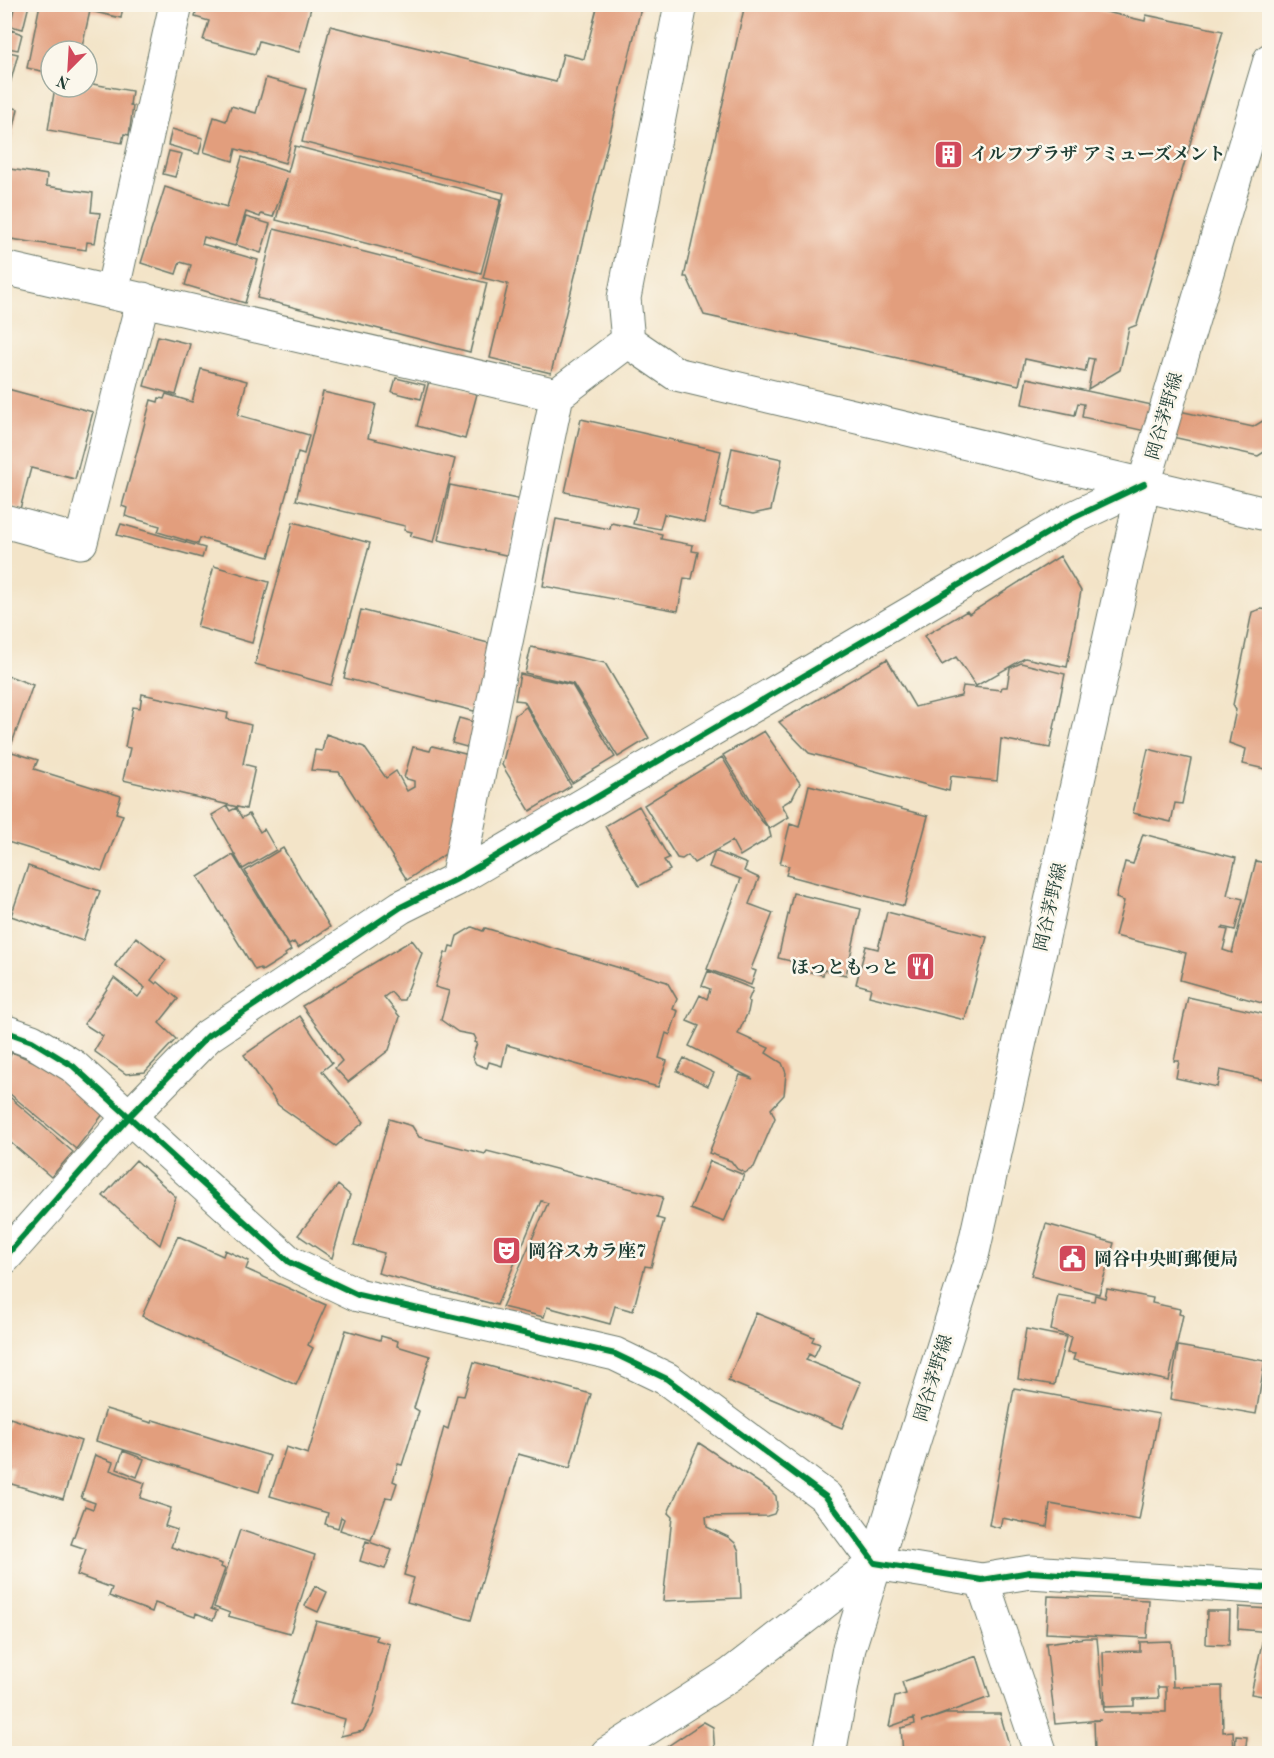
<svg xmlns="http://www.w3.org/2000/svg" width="1274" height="1758" font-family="'Old Standard TT','Noto Serif JP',serif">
<rect width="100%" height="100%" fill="#fbf7ec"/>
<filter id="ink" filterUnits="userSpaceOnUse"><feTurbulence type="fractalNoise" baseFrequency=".0167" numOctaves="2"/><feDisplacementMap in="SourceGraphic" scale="12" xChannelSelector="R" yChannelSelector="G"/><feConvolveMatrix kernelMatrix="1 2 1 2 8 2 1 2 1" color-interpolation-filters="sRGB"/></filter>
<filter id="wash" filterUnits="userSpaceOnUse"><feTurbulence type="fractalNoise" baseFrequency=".008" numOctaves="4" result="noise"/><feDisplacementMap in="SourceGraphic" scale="24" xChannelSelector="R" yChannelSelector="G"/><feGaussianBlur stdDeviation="1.35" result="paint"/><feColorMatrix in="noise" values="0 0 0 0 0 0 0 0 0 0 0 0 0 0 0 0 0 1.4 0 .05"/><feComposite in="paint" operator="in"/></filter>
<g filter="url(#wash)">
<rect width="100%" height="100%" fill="#f3e4c8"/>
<g id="blocks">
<!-- building -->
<path fill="#e29e7d" d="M4 4H12L6 37H4Z
M15 4 29 5 23 29 10 26Z
M40 4H118L123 6 121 18 90 11 81 51H51V73L27 68Z
M198 4H312L299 52 259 41 255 54 203 40 209 21 195 17Z
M598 4H642L551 373 490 358 508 284 483 278 504 193 302 142 330 26 556 82 563 54 584 59Z
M745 4H1072L1145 21 1146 15 1223 31 1137 325 1129 328 1120 370 1088 389 1094 359 1088 358 1085 372 1025 359 1019 385 704 315 687 277H684Z
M11 30 22 34 18 50 7 48Z
M4 51 18 54 5 103 4 102Z
M266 78 306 89 285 163 236 149 233 161 204 152 214 117 226 121 231 106 256 113Z
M87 83 132 91 130 105 133 106 129 135 124 134 122 143 48 130 55 87H87Z
M4 105 18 109 10 145 4 144Z
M172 129 203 138 199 154 168 145Z
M295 146 501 199 481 273 276 220 287 178 273 217 261 214 260 217 246 212 235 246 204 237 202 244 258 260 245 303 185 285 191 265 180 262 176 274 141 263 165 187 227 207 242 157 288 172Z
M169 151 182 154 175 177 163 174Z
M10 169 47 175 46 186 93 193 91 212 100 213 95 243 87 242 86 250 4 238V206Z
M246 217 270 224 261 253 236 245Z
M274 229 487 283 470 352 257 298Z
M158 336 190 344 176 395 144 386Z
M201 369 247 381 238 415 309 435 304 454 298 452 269 557 200 538 198 544 158 532 160 526 125 516 127 508 122 506 151 400 158 402 159 398 164 399 166 394 192 402Z
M396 378 425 385 421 399 392 392Z
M1027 378 1253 427 1269 417V449L1258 456 1082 417 1084 404 1078 403 1075 415 1022 404Z
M429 381 477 394 465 439 417 426Z
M4 388 93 412 75 479 31 468 20 509 4 504Z
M323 392 376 404 368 438 455 459 434 542 410 536 412 532 404 530 405 526 296 500Z
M581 419 721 451 705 523 664 514 660 529 633 524 637 508 565 492Z
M732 448 782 459 771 510 753 514 720 507Z
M450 485 522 500 510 556 438 540Z
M556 519 610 529 611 523 662 534 661 539 693 545 692 551 698 552 692 579 684 578 678 611 543 586Z
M293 522 370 543 331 685 255 664Z
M121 524 205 548 202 558 117 535Z
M1060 556 1081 591 1067 667 1025 658 976 686 956 657 942 665 924 636 967 611 969 614Z
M214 566 269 582 252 643 197 627Z
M1261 609 1269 610V770L1243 764 1246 749 1229 743 1236 710 1233 705 1252 612Z
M361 610 496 645 478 712 344 678Z
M531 647 605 663 649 738 618 757 573 684 525 673Z
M887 659 915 707 961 696 963 686 1001 690 1002 687H1007L1010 668 1021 663 1065 674 1050 748 1001 739 997 781 951 776 949 791 809 753 779 722Z
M520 674 572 685 615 757 572 783 524 701 515 700Z
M9 676 33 685 12 743 4 740V688Z
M142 694 228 713 227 719 251 725 243 764 255 767 246 809 123 780 130 748 125 747 133 707 140 708Z
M526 707 571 786 530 811 502 765 515 715Z
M459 718 488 726 481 751 452 743Z
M764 731 800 783 792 799 782 805 789 817 769 829 771 837 740 856 732 841 694 863 688 855 682 859 677 858 644 805 722 757 760 819 769 829 723 755Z
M326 734 364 747 386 778 396 771 407 791 414 787V781L404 778 413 747 430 751 432 746 465 754 470 761 451 850 407 880 339 772 311 770 315 750 322 751Z
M1148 749 1191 759 1182 804 1175 803 1171 822 1133 813Z
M12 752 38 760 34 769 121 796 116 813 123 815 102 871 4 841V777Z
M809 785 928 816 904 906 786 875 789 866 780 864 790 824 799 827Z
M227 806 230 811 236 808 242 818 249 814 260 832 264 829 276 850 243 869 212 815Z
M639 806 669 858 664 860 670 870 639 886 605 826Z
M1143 834 1236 858 1227 895 1243 899 1235 930 1223 927 1222 929 1228 930 1223 950 1232 953 1256 861 1269 864V1005L1180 980 1186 953 1115 936 1124 901 1116 898 1125 862 1133 864Z
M283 848 330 927 298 948 294 942 289 945 245 871Z
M715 851 747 864 744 871 759 878 749 904 773 913 751 969 756 971 751 985 707 969 741 879 709 867Z
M233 855 291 950 285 954 286 956 262 971 260 968 255 970 198 877Z
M28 866 100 891 83 941 11 916Z
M793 893 861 909 846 975 824 970 823 975 797 969 799 963 778 958Z
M887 912 987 937 965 1020 869 996 871 988 856 984 866 946 878 949Z
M472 927 483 931 485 928 667 982 677 999 673 1009 678 1011 670 1035 666 1033 659 1058 667 1061 658 1087 507 1045 502 1066 489 1062 487 1068 476 1064 472 1057 477 1043 474 1042 476 1039 474 1035 458 1032 441 1020 449 991 435 987 445 953H448L450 946 454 947 457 936Z
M136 937 166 960 151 980 156 984 158 982 178 999 159 1023 176 1039 145 1072 126 1074 94 1051 103 1036 84 1024 114 978 138 997 145 988 115 965Z
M412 940 422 953 404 1000H398L391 992 384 997 400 1017 389 1050 348 1082 335 1068 342 1061 302 1006Z
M708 971 753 989 748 1001 750 1002 748 1012 738 1034 769 1048 766 1053 782 1063 786 1073 784 1095 771 1109 775 1118 754 1167 745 1173 737 1169 731 1161 709 1153 740 1075 753 1079 689 1046 699 1026 687 1021 700 995 707 999 709 993 710 989 702 986Z
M1188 997 1269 1015V1081L1220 1070 1217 1087 1176 1078 1179 1061H1174Z
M300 1016 332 1063 322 1071 364 1122 336 1146 278 1105 244 1055Z
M12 1052 51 1069 104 1113 76 1149 4 1089V1070Z
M684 1058 714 1073 708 1086 677 1071Z
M4 1092 73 1152 51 1177 4 1137Z
M389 1119 412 1126 419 1137 485 1154 487 1151 663 1197 657 1218 664 1220 651 1267 645 1266 633 1311 615 1306 610 1324 547 1307 544 1317 502 1307 548 1203 541 1201 497 1305 378 1273 384 1253 354 1245Z
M136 1160 176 1197 160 1245 103 1196Z
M710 1161 744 1175 724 1222 690 1209Z
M338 1185 350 1195 332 1258 298 1235Z
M1046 1224 1114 1243 1099 1294 1031 1276Z
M178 1236 223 1256 225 1250 249 1261 246 1269 326 1305 308 1345 313 1348 296 1385 142 1316Z
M1107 1289 1153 1298 1152 1303 1180 1309 1179 1314 1183 1315 1169 1381 1073 1360 1075 1354 1067 1353 1071 1337 1051 1330 1058 1295 1094 1301 1095 1295 1105 1298Z
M756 1313 814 1337 812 1341 820 1344 814 1357 809 1354 806 1360 861 1382 842 1428 728 1381Z
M1026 1329 1066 1337 1054 1385 1018 1379Z
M346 1330 380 1340 381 1336 398 1341 397 1346 430 1356 414 1408 419 1411 402 1465 398 1464 393 1481 397 1483 392 1498 386 1497 371 1540 340 1530 344 1519 341 1517 338 1528 325 1524 328 1513 270 1496 286 1447 308 1454Z
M1178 1346 1265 1361 1256 1414 1170 1399Z
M474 1362 591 1394 570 1468 518 1454 471 1620 407 1602 414 1578 404 1575 444 1427 448 1429 457 1395 464 1396Z
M1014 1388 1159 1414 1139 1520 1050 1504 1047 1527 1002 1518 1000 1528 989 1525Z
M106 1409 152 1423 153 1420 270 1456 259 1492 96 1441Z
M10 1418 81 1441 63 1499 8 1483 13 1467 4 1465V1437Z
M699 1443 770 1490 776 1496 777 1507 774 1514 767 1516 706 1517 707 1527 728 1537 735 1543 739 1551 741 1598 663 1601 672 1517 668 1513Z
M123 1451 144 1459 137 1477 117 1469Z
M95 1455 113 1462 110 1470 145 1483 140 1498 171 1508 165 1526 177 1530 171 1547 222 1564 221 1567 225 1569 211 1609 217 1611 213 1620 196 1613 195 1617 155 1603 152 1612 109 1596 112 1588 77 1575 86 1549 71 1544 85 1506 93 1509 95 1503 81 1498Z
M240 1530 315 1555 290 1633 228 1616 230 1613 214 1607Z
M366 1541 392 1550 385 1569 360 1561Z
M315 1586 327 1592 318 1612 305 1606Z
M1048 1596 1149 1600 1147 1638 1046 1633Z
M1239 1607 1269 1609V1632L1238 1629Z
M1207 1611H1230L1229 1645 1206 1644Z
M316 1621 377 1636 376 1640 390 1644 373 1714 363 1731 341 1736 345 1719 290 1704Z
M1085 1638H1097L1104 1712H1166V1687H1158L1159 1698 1134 1699V1706L1105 1707 1103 1652 1140 1651V1642L1171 1641 1173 1687 1222 1686 1223 1732 1233 1731 1234 1754H1108L1107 1751H1095L1094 1720H1101L1055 1724 1046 1643Z
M1263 1638 1269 1639V1697L1251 1694Z
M977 1656 990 1697 921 1722 945 1714H1000L1011 1751 903 1754 901 1728 915 1724 914 1718 889 1727 895 1697 906 1694 902 1682Z
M704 1722 713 1727 715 1754H656Z
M1236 1736 1247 1737 1245 1754 1235 1753Z"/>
</g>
</g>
<g filter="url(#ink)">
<use href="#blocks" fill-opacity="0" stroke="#697768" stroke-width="1.5"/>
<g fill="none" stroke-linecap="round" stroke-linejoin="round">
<defs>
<path id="minor" d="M681 4 624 298 628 341 676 374 1270 515
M4 268 557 395
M112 293 176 4
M4 521 81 542 143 299
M457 879 557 395 628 341
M4 1031 32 1041 73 1066 289 1262 358 1295 615 1354 667 1379 826 1497 875 1563 982 1580 1030 1572 1270 1588
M4 1258 129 1117 208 1036 401 907 457 879 1073 518 1144 484
M982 1580 1041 1754
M607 1754 730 1675 875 1563"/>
<path id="major" d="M829 1754 849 1648 973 1252 1144 484 1270 60"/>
</defs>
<!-- minor casing -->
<use href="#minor" stroke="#697768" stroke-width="35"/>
<!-- major casing -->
<use href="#major" stroke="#697768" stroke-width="35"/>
<!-- minor -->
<use href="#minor" stroke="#fff" stroke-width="33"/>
<!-- major -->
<use href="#major" stroke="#fff" stroke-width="33"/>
<defs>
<path id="cycleway" d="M4 1031 32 1041 73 1066 289 1262 358 1295 615 1354 667 1379 826 1497 875 1563 982 1580 1030 1572 1270 1588
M4 1258 129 1117 208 1036 401 907 457 879 1073 518 1144 484"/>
</defs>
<!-- cycleway casing -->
<use href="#cycleway" stroke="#fbf7ec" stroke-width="10"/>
<!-- cycleway -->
<use href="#cycleway" stroke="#00873e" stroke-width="6"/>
</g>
</g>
<!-- icons -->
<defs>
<symbol id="building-square" viewBox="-11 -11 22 22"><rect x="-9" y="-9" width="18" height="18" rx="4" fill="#d1495b" stroke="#fbf7ec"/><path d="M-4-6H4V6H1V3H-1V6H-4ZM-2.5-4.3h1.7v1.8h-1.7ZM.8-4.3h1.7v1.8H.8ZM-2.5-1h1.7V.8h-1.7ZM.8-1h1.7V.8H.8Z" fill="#fff"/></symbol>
<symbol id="restaurant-square" viewBox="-11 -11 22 22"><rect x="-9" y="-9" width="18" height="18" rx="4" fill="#d1495b" stroke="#fbf7ec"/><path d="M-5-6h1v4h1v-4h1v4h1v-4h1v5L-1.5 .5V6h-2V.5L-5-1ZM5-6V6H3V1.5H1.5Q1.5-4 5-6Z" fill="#fff"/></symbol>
<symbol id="theatre-square" viewBox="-11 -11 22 22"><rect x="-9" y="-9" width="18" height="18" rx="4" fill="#d1495b" stroke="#fbf7ec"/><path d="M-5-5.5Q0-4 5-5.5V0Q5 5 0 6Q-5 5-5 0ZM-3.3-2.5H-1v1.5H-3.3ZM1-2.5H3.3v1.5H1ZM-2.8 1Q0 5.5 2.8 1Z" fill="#fff"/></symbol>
<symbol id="civic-square" viewBox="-11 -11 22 22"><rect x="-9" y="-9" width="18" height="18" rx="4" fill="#d1495b" stroke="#fbf7ec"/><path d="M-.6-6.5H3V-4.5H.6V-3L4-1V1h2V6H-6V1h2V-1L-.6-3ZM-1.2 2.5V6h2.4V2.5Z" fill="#fff"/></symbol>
</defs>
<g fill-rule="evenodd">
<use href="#building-square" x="932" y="138" width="33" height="33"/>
<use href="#restaurant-square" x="904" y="950" width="33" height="33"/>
<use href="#theatre-square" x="490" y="1234" width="33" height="33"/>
<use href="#civic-square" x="1056" y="1242" width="33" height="33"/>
</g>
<g text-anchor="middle" stroke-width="5" stroke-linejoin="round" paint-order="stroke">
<!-- poi labels -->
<g font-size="18" font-weight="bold" fill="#1f3d34" stroke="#fbf7ec" text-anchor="start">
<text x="970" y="160">イルフプラザ アミューズメント</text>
<text x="899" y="973" text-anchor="end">ほっともっと</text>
<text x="528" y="1257">岡谷スカラ座7</text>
<text x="1094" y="1265">岡谷中央町郵便局</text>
</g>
<!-- street labels -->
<g font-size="18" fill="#1f3d34" stroke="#fbf7ec">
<text transform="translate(1164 416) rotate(-74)" y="6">岡谷茅野線</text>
<text transform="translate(1050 907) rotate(-77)" y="6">岡谷茅野線</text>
<text transform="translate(933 1378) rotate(-73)" y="6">岡谷茅野線</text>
</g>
</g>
<!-- margin -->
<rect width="1274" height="1758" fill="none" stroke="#fbf7ec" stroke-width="24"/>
<!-- north arrow -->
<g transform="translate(69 69) rotate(204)"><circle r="28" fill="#fbf7ec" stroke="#a3ada2" stroke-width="1.5"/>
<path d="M0-4.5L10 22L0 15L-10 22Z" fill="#d1495b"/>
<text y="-9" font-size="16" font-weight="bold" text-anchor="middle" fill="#1f3d34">N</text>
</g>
</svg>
